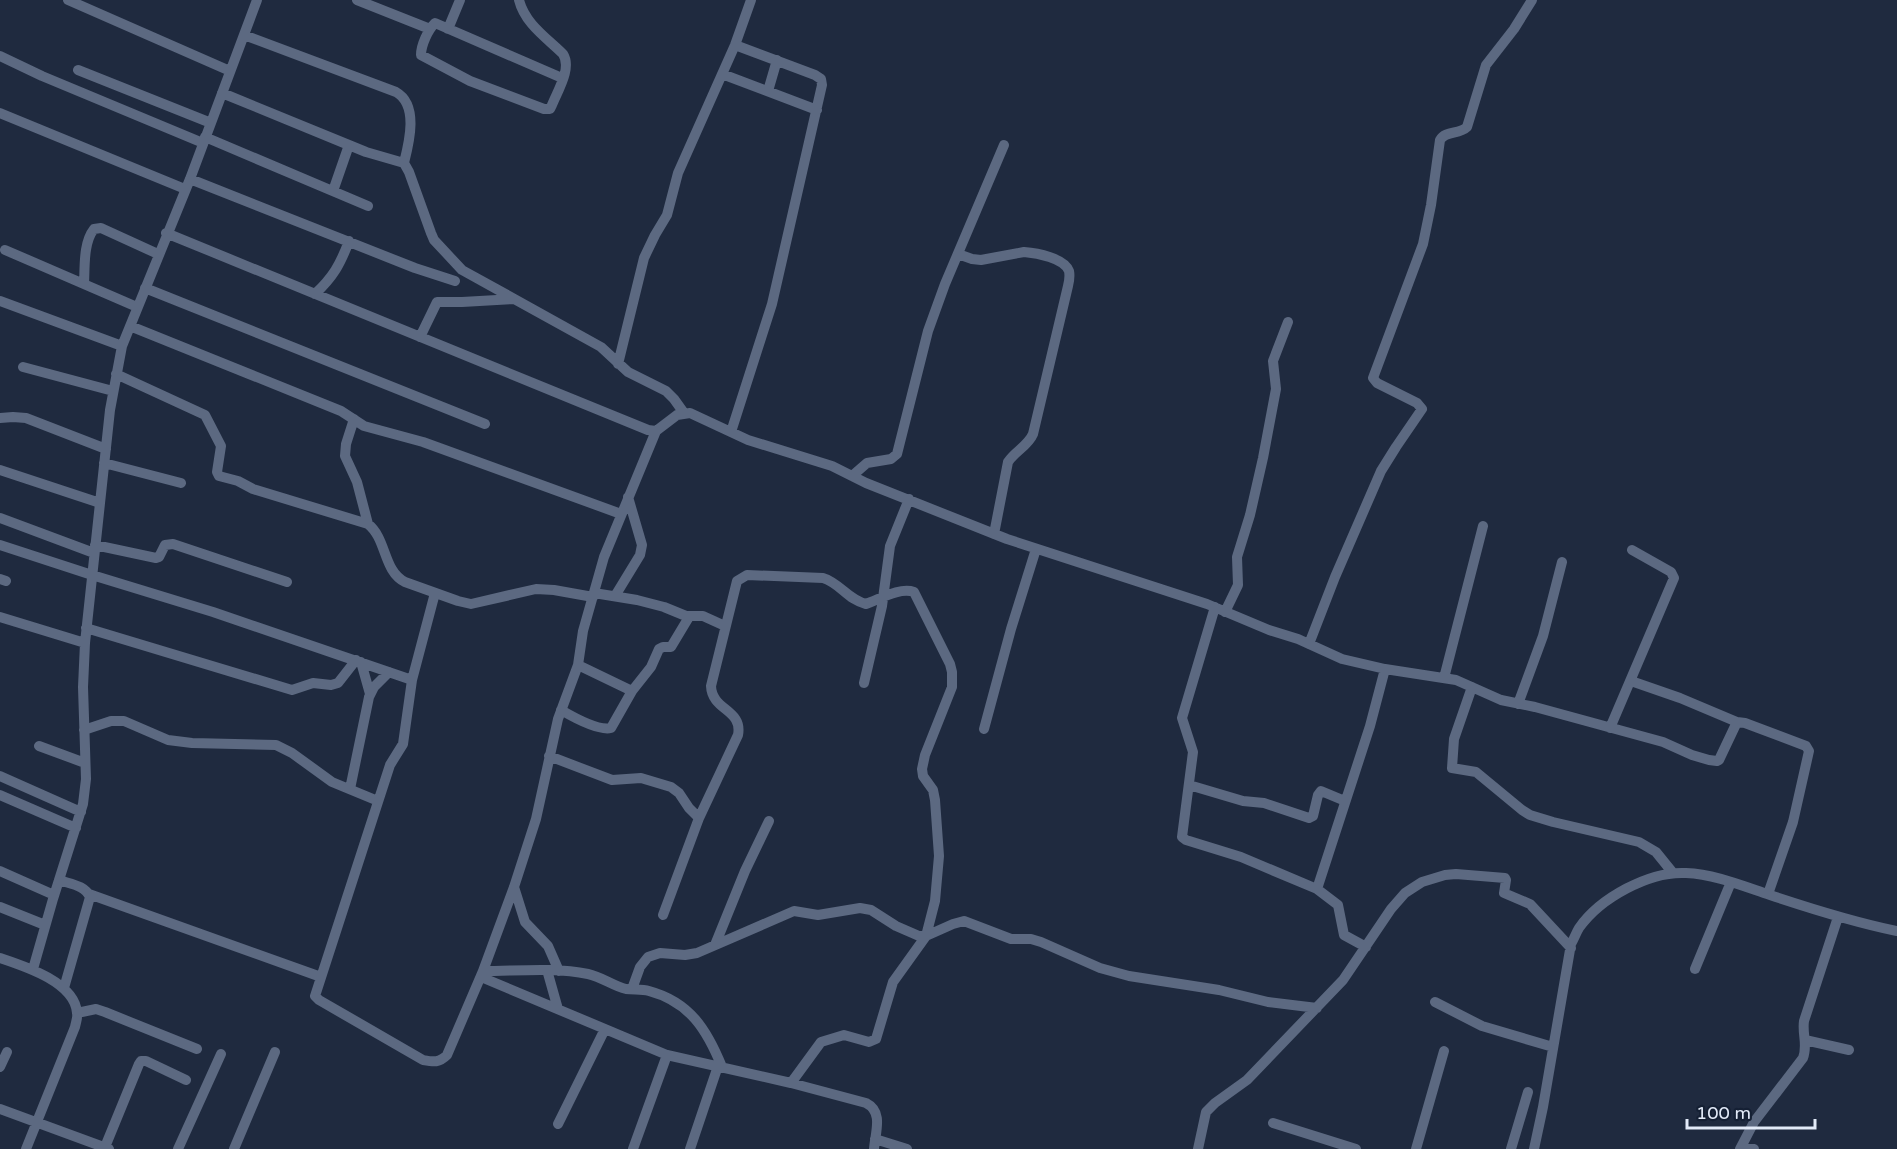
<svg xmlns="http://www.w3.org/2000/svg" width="1897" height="1149" font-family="'Varela Round',sans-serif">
<rect width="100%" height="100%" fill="#1f2a3f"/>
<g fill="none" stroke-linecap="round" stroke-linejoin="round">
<!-- minor -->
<path stroke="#5c6981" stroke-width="10" d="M68 0 230 71
M357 0 430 29
M519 0C525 24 547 38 563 54 572 68 558 90 552 105L550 109H544L470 81 421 55C421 45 428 30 435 23L562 78
M448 29 460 0
M244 35 396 92C419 105 409 143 404 163
M0 56 42 76 203 143
M78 70 211 123
M722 74 817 110
M768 91 777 60
M222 93 366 152 404 163 409 172 431 233 434 240 462 270 601 347 628 372 666 391 674 399 684 413
M0 113 185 189
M205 137 368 206
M190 179 415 268 455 281
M333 191 349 145
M166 233 648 430 656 431 677 415 690 413 748 440 832 466 866 483 1007 539 1207 604 1269 630 1298 639 1342 659 1385 669 1456 680 1501 700 1535 707 1663 742 1692 755 1709 760 1717 761 1719 760 1737 722 1745 723 1806 746 1809 751 1793 822 1768 894
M5 250 137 307
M958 254 972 259 981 260 1024 252C1037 253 1064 258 1069 271 1070 276 1069 282 1068 286L1033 434C1028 446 1015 451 1008 462L994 534
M84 284C85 267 83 243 94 229L101 228 158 254
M145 288 485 424
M315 294C333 277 340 265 349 241
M0 301 122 346
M130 326 341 411 364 426 423 442 621 514
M420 337 437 302H462L514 299
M618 364 644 258 655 235 667 215 678 173 735 45 751 0
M23 367 113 391
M116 374 205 415 221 446 217 472 219 476 238 481 253 489 368 524C387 539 383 571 405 582L458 601 471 604 536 589 554 590 593 597
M0 418 13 417 26 418 106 449
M354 419 346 444 345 456 357 482 368 524
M731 432 772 304 822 85 821 79 815 75 735 45
M104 463 181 483
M0 470 100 503
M852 476 867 463 891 459 897 454 928 331 945 284 1004 145
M0 518 94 553
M0 545 92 575 213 612 412 680
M95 545 156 558 159 557 165 545 173 544 287 582
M0 579 6 581
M435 593 412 680 403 744 390 765 315 996 319 1000 423 1060C434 1062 439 1063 447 1055L483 971 514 887 536 819 558 719 578 665 583 631 604 557 656 431
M594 593 637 600 664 607 686 616H703L725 626
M615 596 640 555 642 545 628 497
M1215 607 1182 718 1193 752 1182 837 1186 840 1241 857 1317 889 1338 905 1344 935 1366 947
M1225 612 1238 585 1237 557 1250 515 1263 458 1276 389 1273 361 1288 322
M0 617 85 643
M86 628 292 690 313 683 331 685 338 683 356 660
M1309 644 1335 577 1381 471 1396 447 1422 409 1417 403 1377 383 1373 378 1423 244 1431 205 1440 140C1446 130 1459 135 1467 127L1486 65 1514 29 1532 0
M361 662 370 694
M578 665 632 691
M1444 678 1483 526
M1631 681 1680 698 1737 722
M864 683 882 606 890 546 909 499
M1472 687 1454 739 1452 768 1476 772 1522 810 1530 815 1553 822 1639 842 1656 852 1673 873
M1518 704 1543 636 1562 562
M561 710C573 717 598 731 611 728L632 691 651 667 659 649 663 647H671L689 617
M1610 728 1674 578 1671 572 1632 550
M984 729 1011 629 1036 549
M84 730 111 721H124L168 740 192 743 276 745 292 753 332 782 378 801
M39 746 85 763
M549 756 612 780 641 778 671 787 679 793 689 808 699 818
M0 776 81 812
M1189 785 1243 801 1264 803 1309 818 1313 816 1318 795 1321 791 1345 801
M350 789 369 697 374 687 389 672
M0 795 76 828
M0 871 54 895
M59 880C70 884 85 885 90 897L64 988
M514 887 525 922 548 946 559 971
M1317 889 1370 726 1385 669
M89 894 321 977
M0 907 45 925
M663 915 699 818 738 735C743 709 712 711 711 686L737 581 747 575 823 578C840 583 848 600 866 604 880 599 900 587 914 592L950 664 952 672V687L925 755 922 769 923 776 933 790 935 800 939 856 935 901 926 936 893 982 876 1039 869 1042 844 1035 821 1042 791 1083
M715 945 745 871 769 821
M0 958C24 966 75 982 77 1013 78 1017 76 1022 75 1027L26 1149
M33 969 53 899 83 804 86 779 83 687 85 643 110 410 122 346 190 179 257 0
M1695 969 1731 882
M547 970 558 1009
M483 971C518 971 554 967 588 974 602 977 613 986 626 989 634 990 642 989 649 991 690 1002 707 1030 722 1067
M481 977 667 1055 791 1083 866 1103C884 1112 875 1133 874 1149
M632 989 640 967 648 957 660 953 685 955 697 953 794 911 818 915 860 908 871 910 896 926 919 936H926L953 924 964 921 1011 939H1031L1041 942 1100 968 1129 976 1219 990 1268 1002 1317 1008
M1435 1002 1482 1026 1553 1047
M77 1013 96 1009 105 1012 197 1049
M1805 1040 1849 1050
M0 1067 7 1052
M0 1109 109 1149
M1273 1123 1356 1149
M558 1124 605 1029
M875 1139 907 1149
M105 1147 139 1064 141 1061H146L186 1080
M1741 1147 1754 1149
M178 1149 221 1054
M234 1149 275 1052
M633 1149 667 1055
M690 1149 718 1066
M1198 1149 1206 1112 1215 1103 1247 1080 1343 980 1391 909 1405 893 1422 882 1445 875 1456 874 1505 878 1506 880 1504 893 1530 904 1571 948
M1416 1149 1444 1051
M1511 1149 1528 1092
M1534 1149 1543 1107 1571 944C1574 939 1576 933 1579 928 1600 898 1649 871 1686 873 1714 874 1743 886 1770 895 1812 909 1853 922 1897 931
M1740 1149 1754 1122 1803 1058C1808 1045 1802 1034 1804 1021L1838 917"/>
</g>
<!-- scale -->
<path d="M1687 1119v9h128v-9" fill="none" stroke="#e2eaf8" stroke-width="3"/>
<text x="1696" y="1119" font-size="18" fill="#e2eaf8" stroke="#152034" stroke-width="4.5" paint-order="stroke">100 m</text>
</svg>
